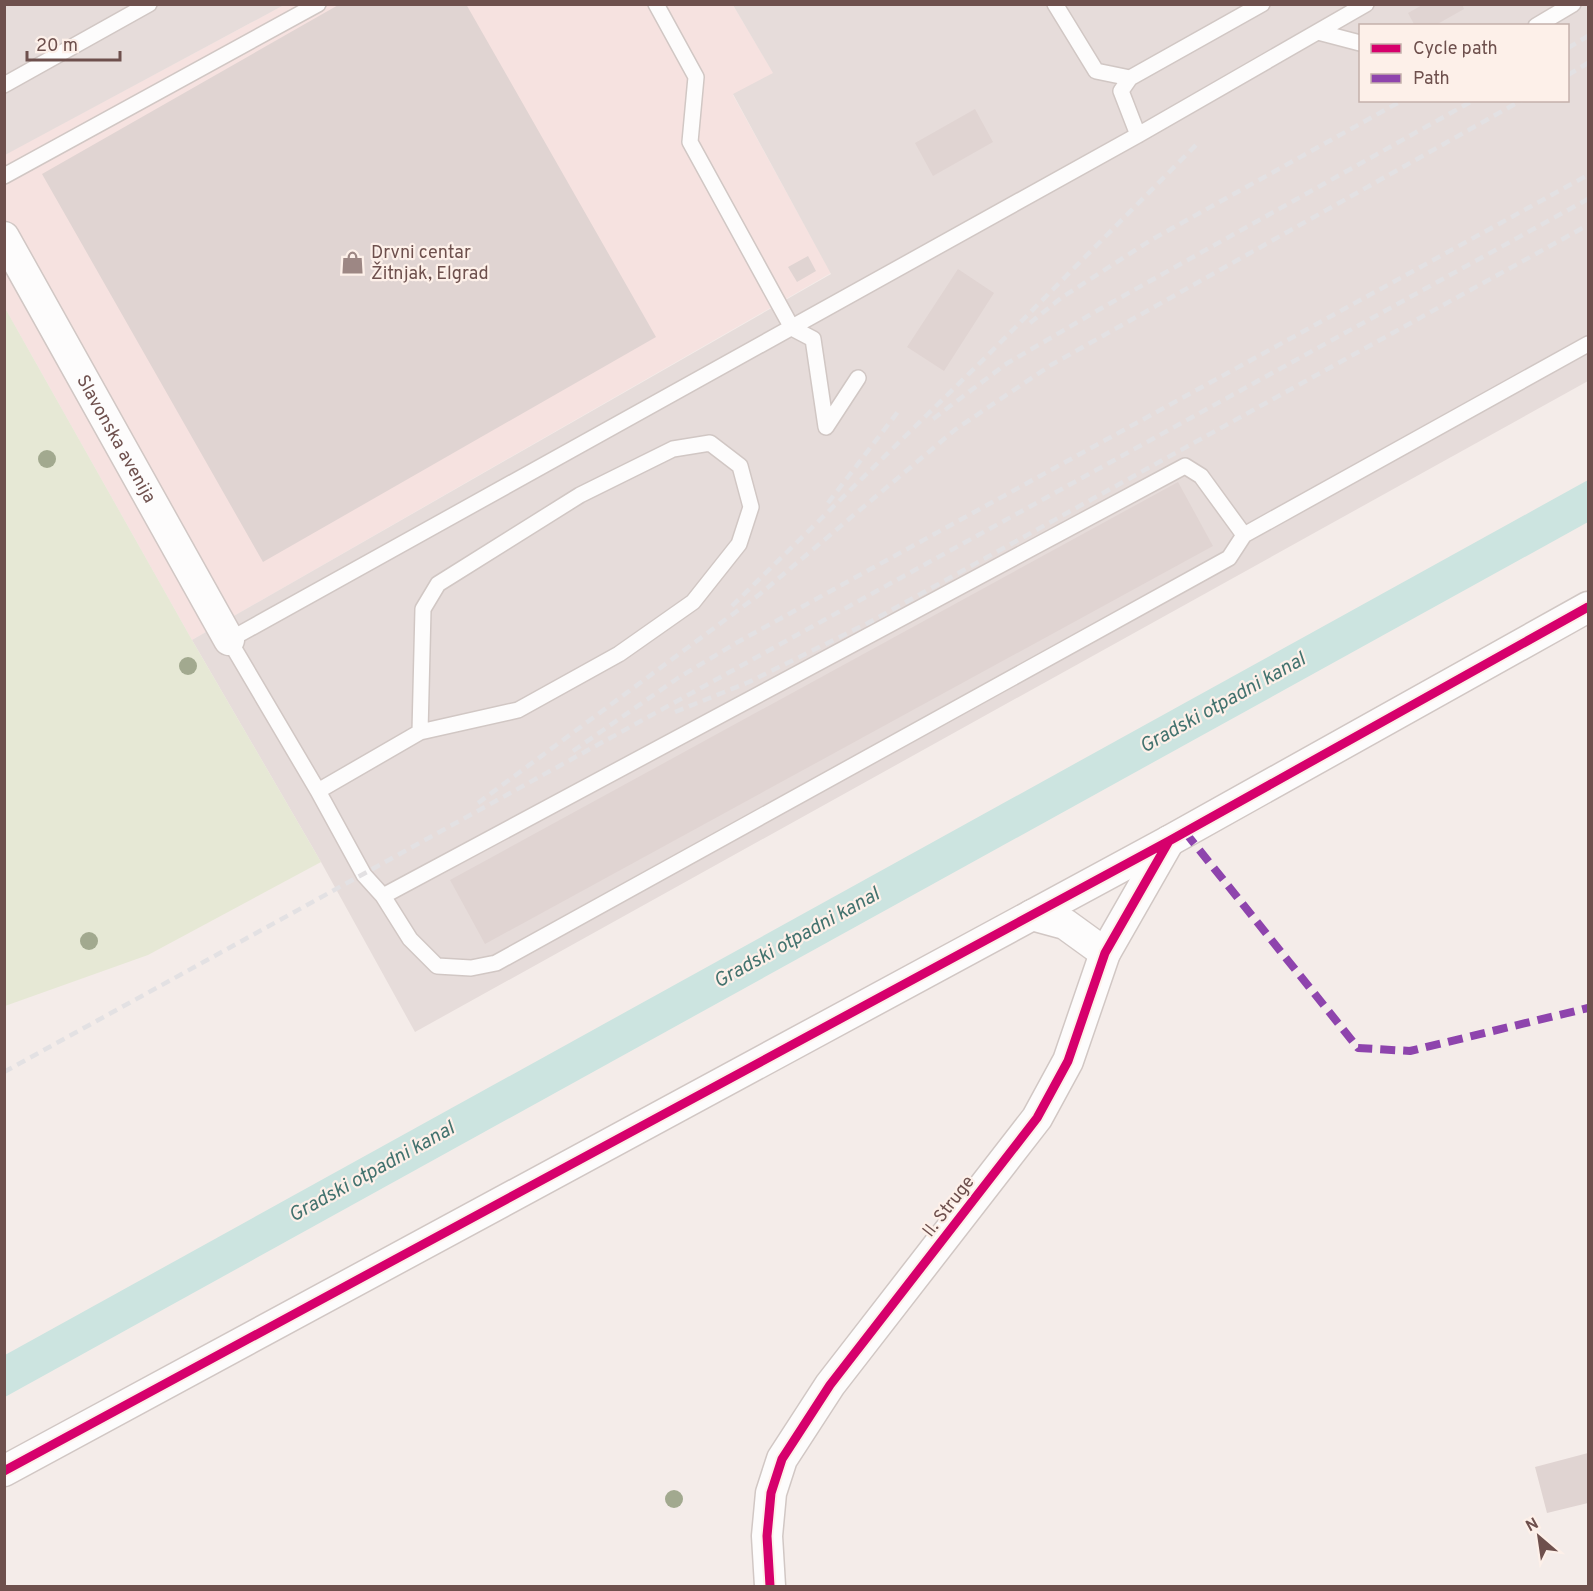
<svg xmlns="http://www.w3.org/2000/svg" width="1593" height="1591" font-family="Overpass,sans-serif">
<rect width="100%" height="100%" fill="#f4ece9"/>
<!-- commercial -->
<path fill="#f6e2e0" d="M284 5H733L774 74 733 95 831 273 192 640 5 308 4 155Z"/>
<!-- industrial -->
<path fill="#e6dcda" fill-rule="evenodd" d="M5 5H284L5 155Z
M733 5H1588V381L415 1032 321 862 192 640 831 274 733 94 773 73ZM1360 26H1568V100H1360Z"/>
<!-- green -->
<path fill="#e6e8d5" d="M5 308 192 640 321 862 148 955 5 1006Z"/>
<!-- water -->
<path fill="#cce4e0" d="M1588 480V522L5 1397V1355Z"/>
<!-- building -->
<path fill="#e0d4d2" d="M340 4H466L656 337 263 562 42 174Z
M1424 4H1462L1464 9 1434 26H1415L1408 13Z
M975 109 993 142 933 176 915 143Z
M808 256 816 271 797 282 788 267Z
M958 269 994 293 944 371 907 347Z
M1178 482 1213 546 485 944 450 880Z
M1588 1453V1503L1547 1513 1535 1467Z"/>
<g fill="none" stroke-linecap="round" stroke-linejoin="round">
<defs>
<path id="lane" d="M656 4 696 77 690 142 792 328 813 339 826 427 858 378
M1055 4 1096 71 1130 78 1262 4
M1366 4 1138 135 229 640 318 791 364 875 383 896 410 939 437 966 471 968 496 963 1229 558 1244 535 1588 344
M1536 26 1573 4
M1318 32 1360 43
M1130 78 1121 91 1138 135
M4 85 149 4
M4 176 318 4
M318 791 420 732 518 710 619 654 693 602 739 544 751 507 740 466 710 443 673 449 580 495 438 584 423 609 420 732
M383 896 1185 466 1201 476 1244 535"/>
<g id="street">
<path id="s1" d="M4 237 229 640"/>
<path d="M1032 915 1065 924 1105 953"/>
<path d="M4 1471 1169 841 1588 607"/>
<path d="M770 1586 767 1536 771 1493 782 1459 830 1385 1037 1118 1068 1061 1105 953 1169 841"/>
</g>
</defs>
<!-- lane casing -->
<use href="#lane" stroke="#d1c7c4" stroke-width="18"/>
<!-- street casing -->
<use href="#street" stroke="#d1c7c4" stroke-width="33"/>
<!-- lane -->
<use href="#lane" stroke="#fdfcfc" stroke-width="15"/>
<!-- street -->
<use href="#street" stroke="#fdfcfc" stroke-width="30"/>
<!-- rail -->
<path stroke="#e3e1e3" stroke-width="4.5" stroke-dasharray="9 6" stroke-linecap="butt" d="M1568 48 1588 36
M1568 75 1588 63
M1030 323 1061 298 1151 240 1403 100
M933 419 1006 364 1100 309 1474 100
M828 503 900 409
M732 606 985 358 1197 144
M675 712 749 682 868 623 1588 225
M573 751 678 678 736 643 1588 175
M478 803 760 594 956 429 1051 365 1522 100
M4 1072 1588 199"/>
<!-- quiet -->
<path stroke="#8e44ad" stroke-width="8" stroke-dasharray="15 8" stroke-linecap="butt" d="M1185 832 1358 1048 1410 1051 1588 1008"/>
<defs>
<path id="cycleway" d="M4 1471 1169 841 1588 607
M770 1586 767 1536 771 1493 782 1459 830 1385 1037 1118 1068 1061 1105 953 1169 841"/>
</defs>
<!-- cycleway casing -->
<use href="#cycleway" stroke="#fdf0e9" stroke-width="13"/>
<!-- cycleway -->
<use href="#cycleway" stroke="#d6006c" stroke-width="9"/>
</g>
<!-- trees -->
<g fill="#a2a98f">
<circle cx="47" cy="459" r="9"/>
<circle cx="188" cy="666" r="9"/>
<circle cx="89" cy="941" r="9"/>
<circle cx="674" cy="1499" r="9"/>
</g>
<!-- icons -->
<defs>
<symbol id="shop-bare" viewBox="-9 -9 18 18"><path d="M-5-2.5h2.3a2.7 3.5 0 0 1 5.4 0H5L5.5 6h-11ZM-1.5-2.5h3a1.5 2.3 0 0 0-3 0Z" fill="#9d8784" stroke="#fdf0e9" stroke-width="2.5" paint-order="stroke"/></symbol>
</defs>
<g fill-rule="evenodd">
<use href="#shop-bare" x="336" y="246" width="33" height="33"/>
</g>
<g text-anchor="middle" stroke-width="4.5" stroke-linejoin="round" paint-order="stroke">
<!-- poi labels -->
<g font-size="18" fill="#6e504d" stroke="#fdf0e9" text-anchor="start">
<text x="371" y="258">Drvni centar<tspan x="371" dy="21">Žitnjak, Elgrad</tspan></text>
</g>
<!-- street labels -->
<g font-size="18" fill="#6e504d" stroke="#fdf0e9">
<text dy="6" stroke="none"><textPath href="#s1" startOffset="231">Slavonska avenija</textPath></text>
<text transform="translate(948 1206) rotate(-52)" y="6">II. Struge</text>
</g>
<!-- water labels -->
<g font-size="20" font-style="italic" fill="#42726e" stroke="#fdf0e9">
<text transform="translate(1222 702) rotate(-29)" y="7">Gradski otpadni kanal</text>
<text transform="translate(796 937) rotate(-29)" y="7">Gradski otpadni kanal</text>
<text transform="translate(371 1171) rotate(-29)" y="7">Gradski otpadni kanal</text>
</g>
</g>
<!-- border -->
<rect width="1593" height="1591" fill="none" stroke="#6e504d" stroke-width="12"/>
<!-- legend -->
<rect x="1359" y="24" width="210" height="78" fill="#fdf0e9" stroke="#c4b0ab" stroke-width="1.5"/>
<rect x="1371" y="44" width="30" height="9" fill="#d6006c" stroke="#c4b0ab" stroke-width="1.5"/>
<text x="1413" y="54" font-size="18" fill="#6e504d">Cycle path</text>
<rect x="1371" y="74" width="30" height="9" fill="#8e44ad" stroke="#c4b0ab" stroke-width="1.5"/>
<text x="1413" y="84" font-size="18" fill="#6e504d">Path</text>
<!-- north arrow -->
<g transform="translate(1539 1537) rotate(331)" stroke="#fdf0e9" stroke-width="4.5" paint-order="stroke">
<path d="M0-4.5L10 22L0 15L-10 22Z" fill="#6e504d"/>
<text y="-9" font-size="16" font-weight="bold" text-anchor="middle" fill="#6e504d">N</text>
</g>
<!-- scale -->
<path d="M27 51v9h93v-9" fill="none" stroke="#6e504d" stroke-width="3"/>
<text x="36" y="51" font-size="18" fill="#6e504d" stroke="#fdf0e9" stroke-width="4.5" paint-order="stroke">20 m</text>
</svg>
